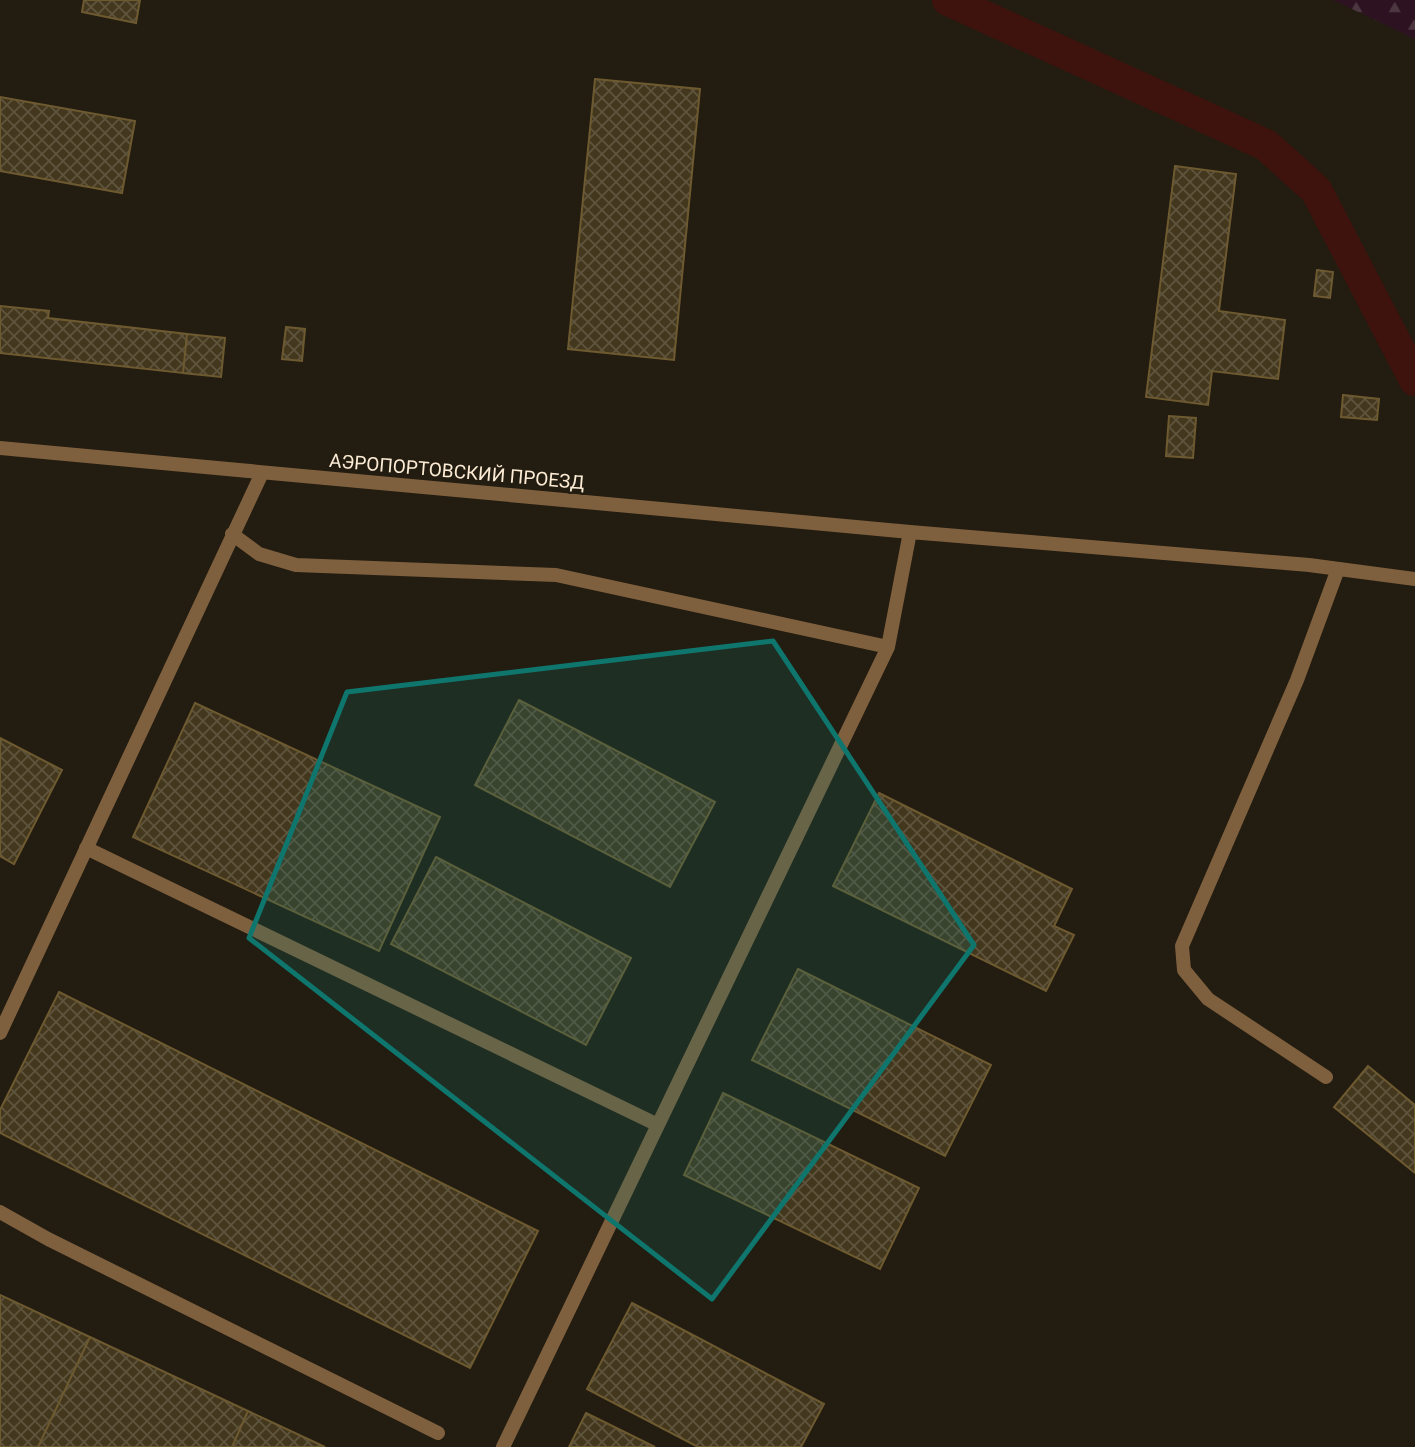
<svg xmlns="http://www.w3.org/2000/svg" width="1415" height="1447" font-family="Roboto,sans-serif">
<defs>
<pattern id="forest-firs" width="22" height="20" patternUnits="userSpaceOnUse" patternTransform="scale(1.75)"><rect width="22" height="20" fill="#2d1321"/><path d="M5 1l3.5 6h-7zM16 11l3.5 6h-7z" fill="#4c3640"/></pattern>
<pattern id="building-cross-hatch" width="8" height="8" patternUnits="userSpaceOnUse" patternTransform="scale(1.75)"><rect width="8" height="8" fill="#43371d"/><path d="M0 0l8 8M0 8l8-8" fill="none" stroke="#5f543d"/></pattern>
</defs>
<rect width="100%" height="100%" fill="#231c10"/>
<!-- forest -->
<path fill="url(#forest-firs)" d="M1333 0H1415V39Z"/>
<g fill="none" stroke-linecap="round" stroke-linejoin="round">
<!-- canal -->
<path stroke="#3f130d" stroke-width="32" d="M948 0 1266 145 1316 190 1415 380"/>
</g>
<!-- building -->
<path fill="url(#building-cross-hatch)" stroke="#6e5a30" stroke-width="2" d="M84 0H140L136 23 82 12Z
M595 79 700 89 674 360 568 349Z
M0 97 135 121 122 193 0 171Z
M1175 166 1236 174 1219 311 1285 320 1278 379 1212 371 1208 405 1146 397Z
M1317 270 1333 272 1330 298 1314 296Z
M0 306 49 311 48 318 187 334 183 373 0 353Z
M286 327 305 329 302 361 282 359Z
M187 334 225 338 221 377 183 373Z
M1343 395 1379 399 1377 420 1341 417Z
M1169 416 1196 418 1193 458 1166 456Z
M519 700 715 802 670 887 475 785Z
M195 703 440 817 379 951 133 837Z
M0 738 62 770 14 864 0 856Z
M879 793 1072 889 1054 926 1074 935 1046 991 833 886Z
M436 857 631 958 586 1045 391 944Z
M798 969 991 1065 945 1156 752 1060Z
M59 992 538 1231 470 1368 0 1133V1110Z
M1368 1066 1415 1105V1173L1334 1107Z
M723 1093 919 1188 880 1269 684 1175Z
M0 1295 90 1337 38 1447H0Z
M632 1303 824 1404 801 1447H698L587 1389Z
M90 1337 248 1411 232 1447H38Z
M248 1411 325 1447H232Z
M586 1413 655 1447H569Z"/>
<g fill="none" stroke-linecap="round" stroke-linejoin="round">
<!-- service -->
<path stroke="#7f603e" stroke-width="14" d="M232 534 259 554 296 565 556 575 888 647
M86 848 658 1125
M0 1033 262 473
M1326 1077 1208 999 1184 970 1182 946 1297 680 1338 569
M0 1212 48 1239 438 1433
M503 1447 888 647 910 532 1309 565 1415 579"/>
<!-- minor -->
<path stroke="#7f603e" stroke-width="14" d="M0 448 910 532"/>
</g>
<!-- marked area -->
<path fill="#0f766e" fill-opacity="0.2" stroke="#0f766e" stroke-width="5" stroke-linejoin="round" d="M773 641 974 945 712 1299 249 938 347 692Z"/>
<g text-anchor="middle" stroke-width="5" stroke-linejoin="round" paint-order="stroke">
<!-- street labels -->
<g font-size="19" fill="#fcecd5" stroke="#231c10">
<text transform="translate(457 471) rotate(5)" y="7">АЭРОПОРТОВСКИЙ ПРОЕЗД</text>
</g>
</g>
</svg>
